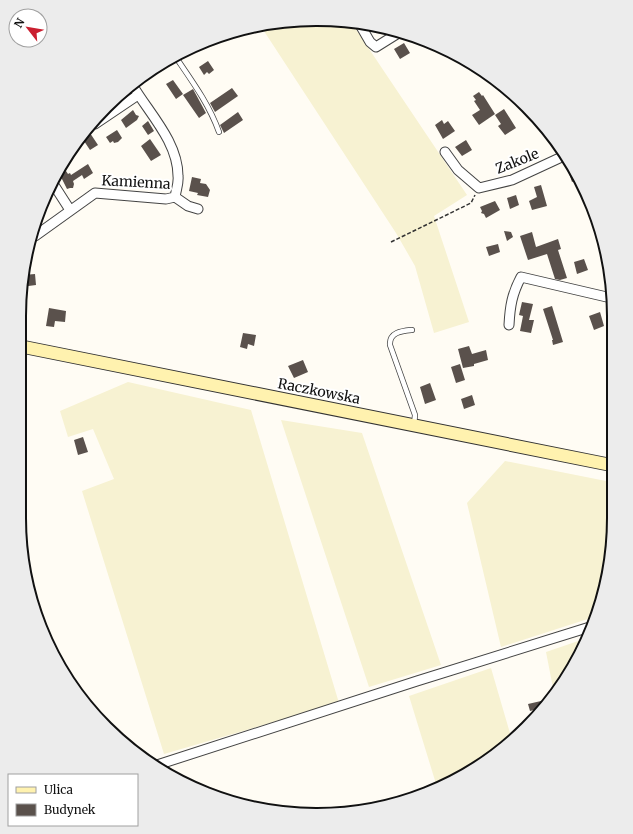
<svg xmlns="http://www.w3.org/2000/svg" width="633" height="834" font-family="Merriweather,serif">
<rect width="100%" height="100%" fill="#fffcf4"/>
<!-- farmland -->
<path fill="#f7f2d2" d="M316 19 351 22 467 195 434 216 469 322 434 333 415 266 396 233 260 25Z
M128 382 251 410 339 703 164 754 82 491 114 479 93 429 68 437 60 411Z
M281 420 362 433 441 665 369 687Z
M505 461 611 482V557L597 616 501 647 467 503Z
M587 638 574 666 554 693 546 652Z
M491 668 512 740 482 765 437 787 409 696Z"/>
<!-- building -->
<path fill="#5a514c" d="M404 43 410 53 400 59 394 49Z
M208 61 214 70 209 74 207 72 204 75 199 67Z
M173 80 183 94 176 99 166 84Z
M232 88 238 96 215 112 210 103Z
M193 89 206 113 199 118 183 95Z
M479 92 482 96 483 95 495 114 479 125 472 115 480 110 474 101 476 100 473 96Z
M504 109 516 128 505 135 498 126 501 124 495 115Z
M133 110 136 115 139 116 137 120 126 128 121 120Z
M238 112 243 120 224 133 220 125Z
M442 120 444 124 448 121 455 131 443 139 435 125Z
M148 121 154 131 148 135 142 126Z
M117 130 122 138 118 142 114 143 113 141 110 143 106 137Z
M90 133 98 145 90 150 82 138Z
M150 139 161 155 151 161 141 146Z
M466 140 472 150 462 156 455 147Z
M88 164 93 173 84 179 82 175 73 181 74 184 73 188H70L67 189 60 175 66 171 68 174 70 173 71 175Z
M573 169 579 179 572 182 568 170Z
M192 177 201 179 200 183 206 184 210 190 208 197 197 195 198 193 189 191Z
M541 185 547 206 532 210 529 201 537 197 534 187Z
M516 195 519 205 510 209 507 198Z
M495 201 500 210 486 218 484 214 481 213 482 211 480 207Z
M504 231 511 232 513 237 507 241Z
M532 232 536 247 558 239 561 249 558 250 567 278 560 280 555 279 547 254 528 260 520 236Z
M498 244 500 252 489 256 486 247Z
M584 259 588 270 577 274 574 262Z
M35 274 36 285 21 287 23 275Z
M522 302 533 304 529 320H534L531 333 520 331 523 316 519 315Z
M552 306 563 342 553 345 552 340H553L543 309Z
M49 308 66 311 65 322 55 321 54 327 46 326Z
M600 312 604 326 594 330 589 316Z
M243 333 256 335 254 346 248 344 247 349 240 347Z
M469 346 472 354 486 350 488 360 474 364V366L463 368 458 349Z
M303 360 308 372 294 378 288 366Z
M460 364 465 380 456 383 451 367Z
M430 383 436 400 425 404 420 387Z
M472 395 475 405 464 409 461 399Z
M83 437 88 452 78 455 74 440Z
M541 701 542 708 530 711 528 704Z"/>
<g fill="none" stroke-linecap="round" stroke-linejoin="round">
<defs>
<path id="lane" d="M175 56C192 81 209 104 219 132
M412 330C402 331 389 332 390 345L415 415 414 425"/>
<path id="street" d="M359 23 370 42 376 47 400 32
M133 86C149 113 178 142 178 176 179 183 176 190 175 197
M95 124 138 95
M445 152 458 170 479 188 512 180 566 155
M52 182 70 210
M35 236 95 193 166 199 175 197 188 206 198 209
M509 325C510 306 512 294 521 277L611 298
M157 765 417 681 593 626"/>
<path id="secondary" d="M19 346 611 465"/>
</defs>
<!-- lane casing -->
<use href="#lane" stroke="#444" stroke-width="6"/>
<!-- street casing -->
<use href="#street" stroke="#444" stroke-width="11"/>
<!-- secondary casing -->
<use href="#secondary" stroke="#333" stroke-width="14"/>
<!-- path -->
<path stroke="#333" stroke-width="1.5" stroke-dasharray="4 2" stroke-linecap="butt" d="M391 242 471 203 475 195"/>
<!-- lane -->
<use href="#lane" stroke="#fff" stroke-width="4.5"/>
<!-- street -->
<use href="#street" stroke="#fff" stroke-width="9"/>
<!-- secondary -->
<use href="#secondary" stroke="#fff2af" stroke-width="12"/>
</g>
<g text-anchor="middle" stroke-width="4" stroke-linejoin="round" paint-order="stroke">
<!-- street labels -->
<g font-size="14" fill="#111" stroke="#fff">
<text transform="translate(517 161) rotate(-22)" y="5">Zakole</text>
<text transform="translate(136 182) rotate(3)" y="5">Kamienna</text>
<text transform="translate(319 391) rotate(11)" y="5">Raczkowska</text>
</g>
</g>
<!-- crop -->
<path d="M0 0H633V834H0ZM316 26H317A290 290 0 0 1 607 316V518A290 290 0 0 1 317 808H316A290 290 0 0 1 26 518V316A290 290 0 0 1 316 26Z" fill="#ececec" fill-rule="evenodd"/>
<path fill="none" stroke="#111" stroke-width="2" d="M316 26H317A290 290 0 0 1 607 316V518A290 290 0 0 1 317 808H316A290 290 0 0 1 26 518V316A290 290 0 0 1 316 26Z"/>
<!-- legend -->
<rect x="8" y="774" width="130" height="52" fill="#ffffff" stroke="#a0a0a0"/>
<rect x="16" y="787" width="20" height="6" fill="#fff2af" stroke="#a0a0a0"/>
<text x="44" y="794" font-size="12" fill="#111111">Ulica</text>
<rect x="16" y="804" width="20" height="12" fill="#5a514c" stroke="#a0a0a0"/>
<text x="44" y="814" font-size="12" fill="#111111">Budynek</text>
<!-- north arrow -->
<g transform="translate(28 28) rotate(301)"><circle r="19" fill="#ffffff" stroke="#a0a0a0"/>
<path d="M0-3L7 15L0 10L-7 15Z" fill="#ca1f30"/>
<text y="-6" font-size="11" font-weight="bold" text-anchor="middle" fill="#111111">N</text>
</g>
</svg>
